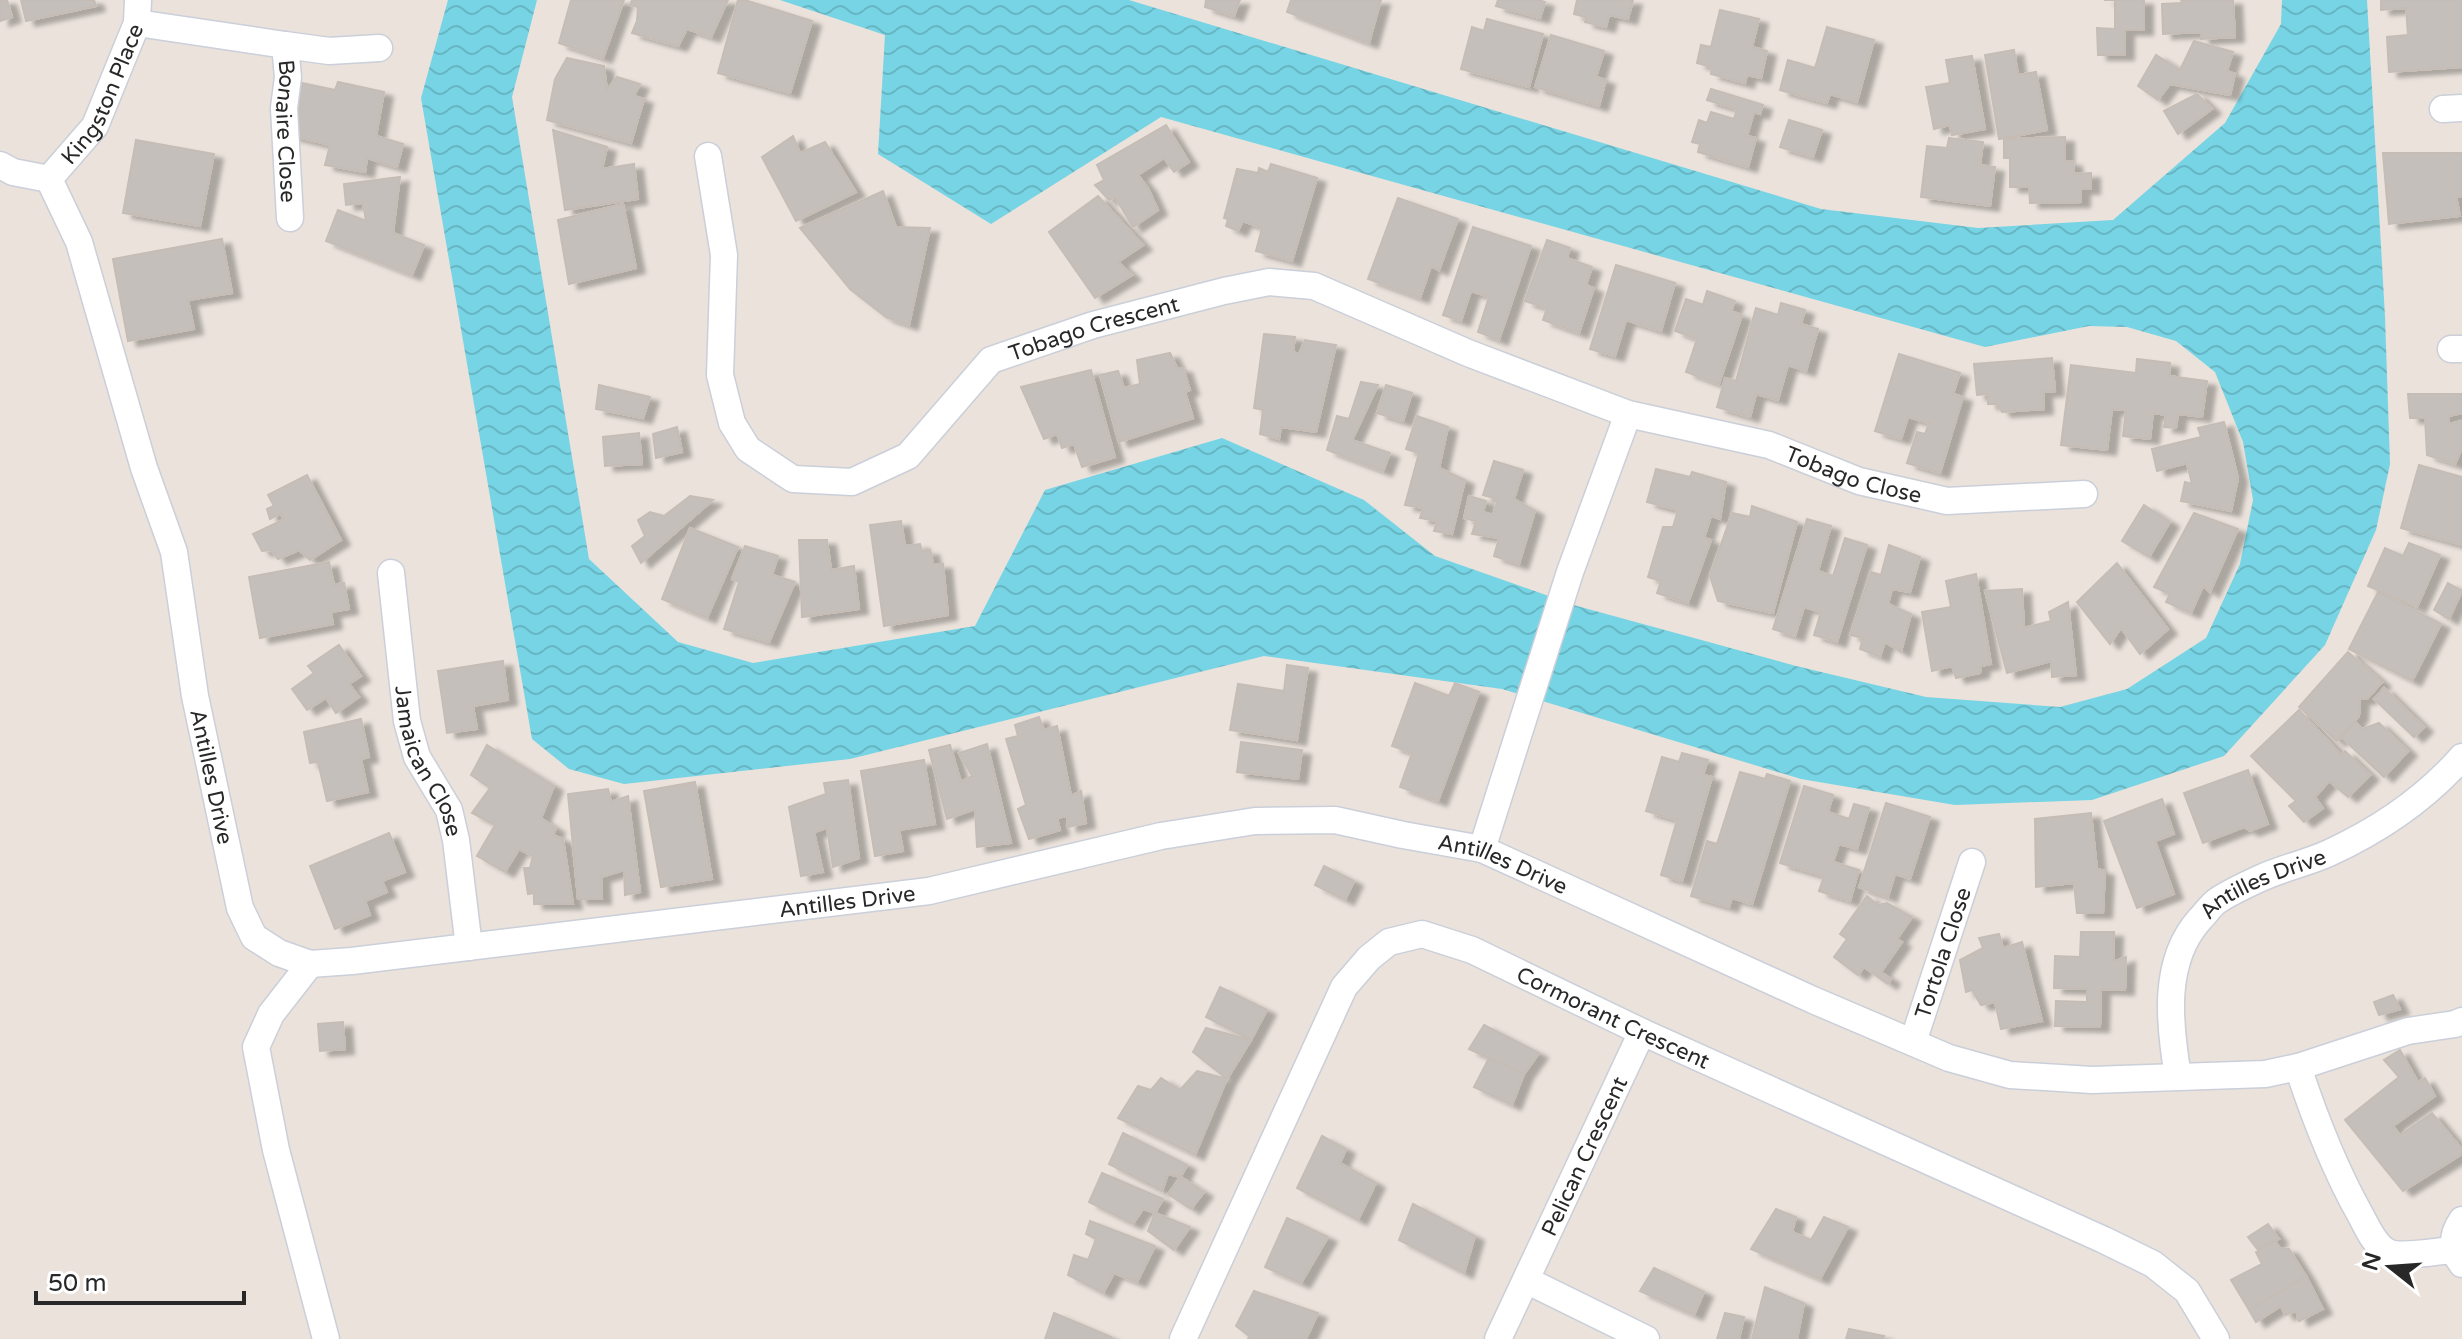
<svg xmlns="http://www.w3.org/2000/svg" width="2462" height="1339" font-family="'Varela Round',sans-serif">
<defs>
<pattern id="water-waves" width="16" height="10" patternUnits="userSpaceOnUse" patternTransform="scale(2)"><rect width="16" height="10" fill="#76d4e4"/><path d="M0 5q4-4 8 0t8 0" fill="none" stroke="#66b6c4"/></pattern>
<filter id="shadow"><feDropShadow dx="9" dy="5" stdDeviation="2" flood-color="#0004"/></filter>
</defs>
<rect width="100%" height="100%" fill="#eae2db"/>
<!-- water -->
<path fill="url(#water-waves)" d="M448 0H537L512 97 589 559 678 642 753 663 975 626 1045 490 1222 438 1364 500 1435 556 1577 606 1796 666 1926 697 2060 707 2127 689 2206 638 2240 564 2253 500 2243 442 2215 372 2176 341 2127 327 2089 326 1985 347 1161 117 991 224 878 154 885 35 780 0H1129L1821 209 1978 228 2113 220 2225 123 2281 24 2282 0H2367L2385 317 2390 464 2376 530 2325 645 2224 756 2092 800 1955 805 1801 779 1502 689 1264 656 850 759 624 784 569 769 532 739 421 98Z"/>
<!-- building -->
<path fill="#c5bfbb" stroke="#c5bdb5" stroke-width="2" filter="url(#shadow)" d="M0 0H7L12 17 0 21Z
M21 0H94L96 6 26 21Z
M571 0H624L603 58 559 43Z
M632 0H728L711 37 687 29 678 46 632 33 637 21 638 7 630 5Z
M738 0H745L812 21 790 93 718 73Z
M1206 0H1240L1234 16 1205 7Z
M1291 0H1381L1369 43 1287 12Z
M1498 0H1538L1545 2 1540 18 1496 6Z
M1577 0H1633L1628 19 1609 15 1606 27 1585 22 1586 17 1574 14Z
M2104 0H2144V30H2125V55H2098L2097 28 2115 29V0Z
M2181 0H2233L2235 37 2201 39V32L2163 34 2162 4 2182 3Z
M2381 0H2462V67L2389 72 2387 37 2408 35 2406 8 2381 10Z
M1720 10 1759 19 1752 47 1767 51 1761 78 1747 75 1745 83 1711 74 1712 67 1697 63 1701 45 1711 47Z
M1487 19 1543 34 1529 87 1461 69 1472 27 1484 31Z
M1827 27 1874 40 1857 102 1830 94 1827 103 1780 90 1788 60 1815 68Z
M1551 35 1604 51 1596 77 1606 80 1599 106 1535 87Z
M2194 41 2233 52 2227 71 2235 74 2230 95 2170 84 2158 100 2138 86 2156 55 2180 70Z
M2014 50 2018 75 2036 72 2047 130 1999 139 1985 55Z
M1972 56 1985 129 1952 135 1950 125 1934 129 1926 87 1950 83 1946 60Z
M567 58 604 66 607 90 617 77 640 84 634 96 644 99 631 143 547 120 555 79Z
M297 82 335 90 338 82 384 92 376 136 403 144 397 167 367 158 365 172 325 165 330 145 289 135Z
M1711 89 1763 105 1760 114 1754 112 1747 136 1756 138 1748 167 1698 152 1700 144 1692 142 1699 120 1707 123 1711 112 1734 119 1737 109 1707 100Z
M2197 94 2212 109 2178 134 2164 111Z
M1789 120 1822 130 1813 157 1780 147Z
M1166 125 1189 162 1174 172 1164 158 1138 175 1148 188 1158 210 1133 227 1115 197 1109 200 1095 185 1104 180 1097 165Z
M553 130 607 147 602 169 634 164 638 199 565 210Z
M793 136 800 153 825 142 856 192 796 221 762 157Z
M2065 137V161L2073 162 2074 174 2091 173V189H2081V202L2030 203 2029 187H2010V158H2004V139Z
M1949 138 1983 142 1980 165 1995 167 1990 206 1921 197 1927 146 1947 148Z
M136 140 214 154 200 226 123 213Z
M2383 153H2462V197L2456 196 2460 216 2389 224Z
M1271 164 1317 178 1292 261 1256 251 1262 228 1243 221 1238 231 1226 226 1228 219 1224 218 1237 169 1258 173 1259 168 1268 172Z
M400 177 393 233 424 245 412 275 326 241 338 210 366 221 363 203 346 205 344 184Z
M883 191 896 227 930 228 909 325 886 317 850 289 800 228Z
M1098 196 1143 245 1118 262 1132 275 1095 298 1049 232Z
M1398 198 1458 219 1439 270 1431 266 1420 298 1368 279Z
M623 204 636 268 569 284 558 220Z
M1473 227 1531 246 1499 340 1478 332 1489 297 1471 291 1461 321 1443 315Z
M222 239 232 293 188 300 194 329 128 341 113 259Z
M1547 240 1570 248 1567 258 1592 267 1586 285 1594 288 1579 333 1543 320 1547 308 1525 301Z
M1616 265 1675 283 1661 331 1626 320 1615 356 1590 349Z
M1707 291 1735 301 1731 311 1742 315 1719 384 1686 372 1697 339 1675 331 1686 299 1703 305Z
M1781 303 1805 310 1801 324 1818 329 1806 371 1788 365 1778 400 1756 394 1750 417 1717 407 1725 378 1736 381 1756 308 1778 315Z
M1264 334 1295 337 1293 352 1299 354 1305 340 1336 345 1316 432 1281 427 1279 439 1260 434 1263 410 1254 408Z
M1170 353 1177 368H1183L1190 390 1185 392 1193 418 1119 442 1100 375 1118 371 1124 388 1140 384 1137 360Z
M1899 354 1960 373 1953 394 1963 397 1940 473 1907 463 1917 432 1925 434 1929 423 1908 417 1901 439 1875 431Z
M2052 358 2055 391 2043 392 2044 409 2002 412 1998 404H1988V394L1977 395 1974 364Z
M2137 359 2170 363 2169 376 2207 381 2202 417 2178 414 2176 428 2164 427 2166 415 2153 413 2150 439 2123 436 2126 410 2112 409 2107 450 2061 445 2071 365 2136 373Z
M1091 370 1115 457 1082 467 1074 444 1062 448 1057 434 1044 439 1021 387Z
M1361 382 1378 385 1352 440 1390 453 1383 471 1327 450 1337 416 1349 419Z
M599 385 650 397 643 418 596 409Z
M1386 385 1412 393 1403 421 1377 413Z
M2408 394H2462V413L2449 416 2448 424 2462 421V448L2455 464 2427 455 2425 418H2410Z
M1417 416 1448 427 1439 468 1465 480 1452 534 1434 531 1437 521 1420 518 1423 508 1405 505 1419 453 1406 449Z
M2224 422 2238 478 2231 511 2181 501 2185 482 2192 484 2187 463 2157 471 2152 449 2201 437 2198 428Z
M677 427 682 452 656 458 653 434Z
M639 433 642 464 605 466 603 437Z
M1494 461 1523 470 1514 499 1535 511 1519 564 1494 556 1499 538 1472 534 1476 521 1464 518 1469 496 1486 501 1483 512 1493 515 1498 499 1483 495Z
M2419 465 2462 477V545L2401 528Z
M1656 469 1690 477 1692 472 1726 482 1720 519 1711 516 1704 538 1711 540 1688 603 1657 593 1661 581 1648 577 1663 527H1673L1678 510 1647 502Z
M307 475 341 540 310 560 299 550 278 559 271 550 262 551 253 534 283 520 281 513 270 519 267 509 274 506 268 495Z
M690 496 713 500 641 563 632 546 645 536 638 520 650 512 664 516Z
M2144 505 2170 522 2149 557 2122 541Z
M1752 506 1797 522 1773 613 1718 601 1710 576 1732 513 1750 517Z
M2194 513 2238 529 2210 592 2203 586 2191 613 2166 602 2170 594 2154 587Z
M1807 519 1831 526 1818 571 1833 576 1845 538 1867 545 1837 642 1814 635 1821 612 1804 607 1795 636 1773 629Z
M901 521 905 546 920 544 922 551 930 550 933 564H943L948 615 884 626 870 525Z
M690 528 738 547 707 618 662 599Z
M799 540H827L831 570 854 566 859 609 802 617Z
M2409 543 2440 555 2417 607 2368 586 2385 548 2403 556Z
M1889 545 1920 557 1910 592 1892 589 1888 604 1911 614 1901 652 1885 642 1880 657 1860 649 1863 638 1850 635 1871 572 1881 575Z
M745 546 778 556 772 575 795 582 769 642 724 629 739 582 732 579Z
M329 562 334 585 344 583 349 609 331 612 333 624 260 638 249 577Z
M2117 563 2168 629 2140 654 2121 628 2110 644 2077 602Z
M1976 574 1991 664 1981 666 1980 673 1956 678 1952 666 1932 671 1922 612 1951 607 1946 581Z
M2448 583 2462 591 2449 619 2434 610Z
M2022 589 2024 628 2051 621 2049 612 2068 602 2076 675 2052 677 2051 661 2007 673 1985 591Z
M2378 592 2441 624 2412 681 2349 649Z
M339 645 361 676 349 684 359 697 336 713 326 698 307 710 292 689 314 673 308 666Z
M2348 652 2382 682 2367 699H2360L2359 716 2337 741 2299 707Z
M503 661 508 700 473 706 477 729 447 733 438 671Z
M1287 665 1308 668 1297 740 1230 730 1238 684 1284 691Z
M1415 683 1449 696 1455 683 1479 692 1438 801 1400 787 1412 753 1392 746Z
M2384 688 2424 727 2414 737 2374 699Z
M2299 710 2342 756 2345 751 2370 775 2348 797 2329 781 2315 797 2323 808 2304 822 2289 806 2296 801 2251 756Z
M1039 717 1044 730 1057 726 1071 796 1081 791 1086 823 1068 827 1067 816 1057 818 1060 830 1029 839 1018 809 1026 805 1006 739 1018 736 1015 725Z
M361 719 369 757 361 759 368 792 327 801 318 762 310 763 304 732Z
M2355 722 2362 729 2379 723 2408 751 2384 777 2341 737Z
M1241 742 1302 750 1298 779 1237 772Z
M987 744 1011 843 977 847 975 809 947 819 929 750 950 745 961 782 972 776 959 753Z
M487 745 554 786 541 818 556 828 553 835 563 839 573 904H534V893L528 894 524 868H530L533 856 519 849 505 872 477 856 495 825 472 813 490 788 471 775Z
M1682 753 1708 760 1703 775 1712 777 1682 881 1661 875 1677 820 1646 811 1662 757 1679 762Z
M924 760 935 824 899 830 903 851 875 856 861 771Z
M2248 770 2268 824 2250 831 2244 827 2203 843 2184 793Z
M1740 772 1765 779 1767 774 1790 781 1752 904 1732 898 1729 907 1691 896 1707 841 1717 844Z
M848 780 859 858 833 867 827 828 814 832 823 872 801 876 789 807 826 794 824 783Z
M695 782 712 879 661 887 644 791Z
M1804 786 1833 795 1828 812 1849 819 1854 804 1869 808 1857 849 1839 844 1833 862 1859 870 1850 901 1819 891 1824 876 1780 863Z
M608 789 611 802 628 796 640 892 625 895 624 870 601 877 602 899H578L568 794Z
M2162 799 2174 834 2155 841 2174 894 2137 908 2104 821Z
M1886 803 1930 817 1910 879 1895 874 1888 897 1859 887Z
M2091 813 2097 869 2105 871 2103 913H2077L2074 883 2036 887 2035 819Z
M389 833 405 872 382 881 387 892 365 901 370 915 335 929 310 866Z
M1324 866 1354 881 1345 900 1315 885Z
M1867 896 1878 905 1887 903 1912 917 1897 939 1902 942 1881 972 1891 979 1888 984 1864 967 1858 975 1834 957 1847 939 1840 934Z
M2081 932H2114L2113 962 2126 957 2125 990 2101 989 2100 1027 2055 1026 2056 1001 2087 1002V989L2054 988 2055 956 2080 957Z
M1999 934 2003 948 2022 942 2042 1021 2001 1029 1995 1002 1981 1005 1972 990 1966 992 1960 960 1983 948 1979 938Z
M1220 987 1267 1010 1251 1040 1206 1017Z
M2393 995 2400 1009 2379 1015 2374 1002Z
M343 1022 345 1049 320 1051 318 1024Z
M1484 1025 1539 1053 1524 1074 1469 1049Z
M1206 1028 1251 1040 1227 1079 1193 1052Z
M2400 1050 2418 1082 2425 1078 2435 1096 2393 1126 2400 1135 2432 1113 2462 1149V1154L2403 1191 2345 1120 2399 1077 2384 1060Z
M1489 1058 1524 1074 1512 1105 1474 1087Z
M1197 1071 1227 1079 1195 1155 1118 1118 1138 1086 1151 1090 1161 1078 1180 1090Z
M1123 1133 1187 1165 1181 1177 1168 1174 1162 1191 1109 1164Z
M1322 1136 1346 1149 1340 1163 1376 1183 1358 1220 1297 1188Z
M1102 1173 1163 1199 1155 1213 1143 1209 1133 1224 1089 1202Z
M1181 1177 1204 1192 1191 1209 1168 1194Z
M1413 1204 1475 1236 1464 1273 1399 1240Z
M1776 1209 1796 1217 1792 1232 1811 1240 1824 1217 1848 1227 1820 1279 1751 1249Z
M1155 1213 1190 1227 1174 1250 1148 1231Z
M1287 1218 1328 1237 1301 1283 1265 1267Z
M1090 1221 1155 1246 1137 1282 1114 1273 1103 1293 1068 1275 1074 1255 1088 1260 1096 1239 1086 1234Z
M2268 1224 2279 1239 2258 1250 2248 1237Z
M2274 1240 2280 1248 2289 1249 2306 1276 2249 1310 2231 1280 2262 1264 2256 1252Z
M1654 1268 1704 1292 1694 1315 1640 1291Z
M2306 1276 2323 1309 2299 1321 2296 1311 2285 1315 2281 1306 2256 1322 2249 1310Z
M1765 1287 1804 1303 1797 1339H1752Z
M1254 1291 1318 1313 1306 1339H1248L1249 1336 1236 1326Z
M1054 1313 1111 1337V1339H1045Z
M1725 1313 1744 1317 1739 1339H1717Z
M1849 1329 1884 1336 1883 1339H1846Z"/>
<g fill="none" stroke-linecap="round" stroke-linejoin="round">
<defs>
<g id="minor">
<path id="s1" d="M137 23 285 45 288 77 284 108 290 218"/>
<path d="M285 45 329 51 379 48"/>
<path d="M2443 109 2462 108"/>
<path id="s2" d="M708 156 724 255 720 375 732 423 748 449 793 479 852 482 908 456 991 360 1093 325 1224 291 1269 282 1314 286 1468 353 1628 414 1769 445 1859 481 1947 501 2084 494"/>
<path d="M0 165 13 172 49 179"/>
<path id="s3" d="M49 179 79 242 144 468 174 552 195 696 240 908 254 937 279 953 310 964 352 961 929 891 1161 836 1255 821 1335 820 1403 835 1482 849 1813 1000 1949 1058 2010 1075 2092 1080 2265 1074 2298 1067 2408 1031 2455 1024 2462 1021"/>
<path id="s4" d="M49 179 95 126 137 23 138 0"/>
<path d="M2451 349H2462"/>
<path id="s5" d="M391 573 407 721 417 757 449 810 456 840 469 947"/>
<path d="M1482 849 1570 572 1628 414"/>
<path d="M310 964 271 1014 256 1047 276 1150 326 1339"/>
<path id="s6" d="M1913 1042 1972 862"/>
<path d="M2298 1067C2315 1119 2334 1168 2361 1216 2367 1227 2374 1244 2386 1251 2398 1259 2437 1251 2453 1250"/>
<path id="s7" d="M2178 1076C2169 1023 2162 961 2200 919 2206 913 2211 905 2217 901 2230 892 2246 885 2261 878 2283 868 2307 863 2329 853 2379 830 2426 798 2462 757"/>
<path d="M2462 1220C2451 1236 2451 1249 2462 1264"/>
<path d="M1526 1280 1646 1339"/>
<path id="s8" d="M1183 1339 1344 987 1369 958 1389 942 1422 934 1472 950 1642 1032 2104 1240 2153 1264 2187 1291 2216 1339"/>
<path id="s9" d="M1498 1339 1642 1032"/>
</g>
</defs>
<!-- minor casing -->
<use href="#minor" stroke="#cacfd9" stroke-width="29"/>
<!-- minor -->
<use href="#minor" stroke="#fff" stroke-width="26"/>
</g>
<g text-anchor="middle" stroke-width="7" stroke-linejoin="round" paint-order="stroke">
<!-- street labels -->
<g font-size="22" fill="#282828" stroke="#fff">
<text dy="8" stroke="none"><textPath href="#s4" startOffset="102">Kingston Place</textPath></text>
<text dy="8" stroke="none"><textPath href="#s1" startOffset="236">Bonaire Close</textPath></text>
<text dy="8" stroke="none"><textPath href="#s2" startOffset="710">Tobago Crescent</textPath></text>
<text dy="8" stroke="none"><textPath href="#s2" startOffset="1510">Tobago Close</textPath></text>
<text dy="8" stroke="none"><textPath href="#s5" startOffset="194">Jamaican Close</textPath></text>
<text dy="8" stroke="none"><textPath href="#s3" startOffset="622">Antilles Drive</textPath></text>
<text dy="8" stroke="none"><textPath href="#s3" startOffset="2062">Antilles Drive</textPath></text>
<text dy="8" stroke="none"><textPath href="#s7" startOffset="238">Antilles Drive</textPath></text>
<text dy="8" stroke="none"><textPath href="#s3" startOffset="1392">Antilles Drive</textPath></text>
<text dy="8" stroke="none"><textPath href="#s6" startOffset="94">Tortola Close</textPath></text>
<text dy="8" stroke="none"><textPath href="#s8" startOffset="694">Cormorant Crescent</textPath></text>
<text dy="8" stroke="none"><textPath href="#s9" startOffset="202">Pelican Crescent</textPath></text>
</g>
</g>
<!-- north arrow -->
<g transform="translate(2390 1267) rotate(287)" stroke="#ffffff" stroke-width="6" paint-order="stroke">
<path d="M0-6L14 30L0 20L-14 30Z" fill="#282828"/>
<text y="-12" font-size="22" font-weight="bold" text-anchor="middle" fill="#282828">N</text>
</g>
<!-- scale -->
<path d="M36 1291v12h208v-12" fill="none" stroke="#282828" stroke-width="4"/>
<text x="48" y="1291" font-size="24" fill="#282828" stroke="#ffffff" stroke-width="6" paint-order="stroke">50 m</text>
</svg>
